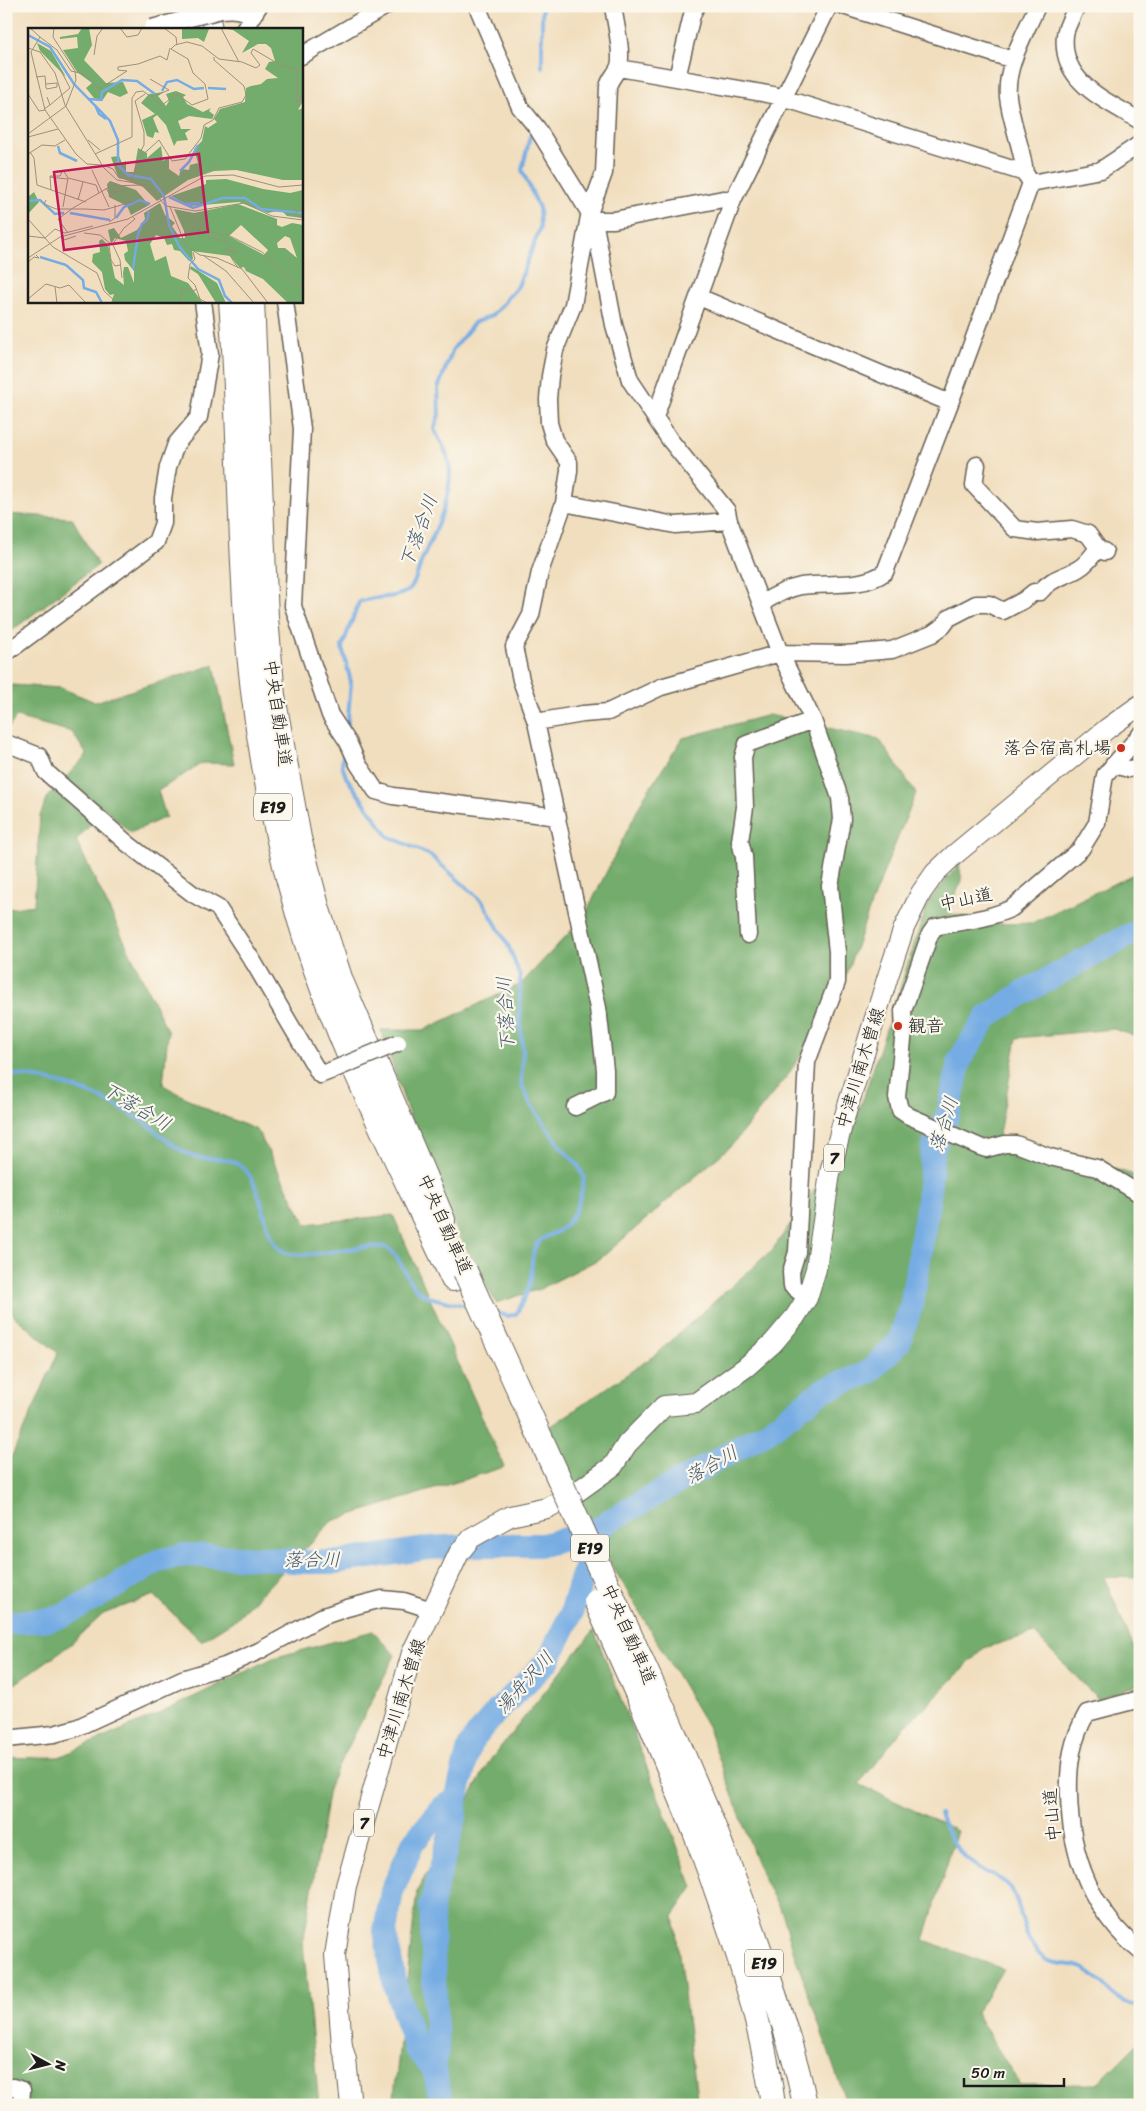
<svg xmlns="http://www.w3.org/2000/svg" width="1146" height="2111" font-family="Sriracha,'Klee One',sans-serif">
<rect width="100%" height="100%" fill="#fbf7ec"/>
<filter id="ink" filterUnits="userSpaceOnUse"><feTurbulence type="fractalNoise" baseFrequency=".02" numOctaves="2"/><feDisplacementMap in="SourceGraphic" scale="10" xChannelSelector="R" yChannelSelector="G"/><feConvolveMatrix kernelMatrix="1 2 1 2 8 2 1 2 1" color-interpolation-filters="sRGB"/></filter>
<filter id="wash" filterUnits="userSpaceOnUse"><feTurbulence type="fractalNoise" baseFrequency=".0096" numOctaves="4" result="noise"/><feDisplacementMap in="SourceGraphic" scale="20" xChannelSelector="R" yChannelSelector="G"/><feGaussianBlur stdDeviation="1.12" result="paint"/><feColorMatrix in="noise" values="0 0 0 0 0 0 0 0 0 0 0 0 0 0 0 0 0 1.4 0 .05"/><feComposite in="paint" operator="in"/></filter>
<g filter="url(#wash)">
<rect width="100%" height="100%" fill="#f1debe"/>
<!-- forest -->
<path fill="#73ac6c" stroke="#486444" d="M6 514 72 518 98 565 6 635Z
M214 665 234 764 202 763 158 791 166 817 130 833 106 809 76 840 168 1032 163 1085 209 1110 257 1130 306 1224 393 1215 504 1467 332 1521 236 1619 201 1641 154 1595 103 1614 71 1644 12 1686H6V1469L58 1353 14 1316 6 1300V909L34 905 40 816 48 796 87 755 72 732 16 717 8 729H6V693L11 685 61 688 95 702Z
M769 715 879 739 916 793 874 896 836 1003 787 1076 732 1145 601 1258 540 1289 496 1303 458 1233 421 1151 381 1030H424L521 984 584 917 644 797 683 738Z
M959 864 962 881 947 913 999 924 1032 923 1140 871V1038L1114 1029 1017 1038 997 1144 1102 1165 1140 1177V1578L1104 1577 1140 1662V1684L1098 1699 1034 1633 984 1648 899 1733 859 1784 957 1831 924 1940 1003 1969 976 2013 1020 2085 1097 2084 1140 2041V2105H847L794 1953 783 1915 763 1878 707 1726 558 1474 547 1429 655 1355 773 1249 850 1138 928 903Z
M594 1630 693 1887 674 1915 698 2105H393L417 1891 491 1759Z
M373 1631 395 1655 330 1783 303 1943 319 2105H6V1758L59 1757 161 1713 273 1658Z"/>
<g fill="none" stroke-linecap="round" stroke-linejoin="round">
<!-- stream -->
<path stroke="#74ace3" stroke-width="4" d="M542 6V67
M347 730 351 682 342 647 359 602C376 595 393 600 407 591 416 585 418 569 422 560 434 533 450 503 450 472 450 457 441 443 434 429L439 415 438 388 453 349 475 322 493 315 518 286 540 228 539 208 522 170 530 136
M344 749 342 765 346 777 388 836 430 855 472 892 483 902 509 947 520 976V1021L523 1052 521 1083 530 1103 561 1147 577 1164 584 1177C581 1197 577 1219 558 1231 550 1236 542 1236 536 1245 530 1255 533 1271 530 1283 527 1294 522 1304 516 1314L508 1316 493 1312
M6 1074C54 1077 104 1095 144 1122 159 1133 172 1147 190 1155 209 1164 226 1150 246 1171 266 1193 262 1238 283 1251 301 1263 361 1242 384 1247 401 1251 405 1283 421 1293 435 1301 456 1303 472 1307
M940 1814C949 1839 959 1857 983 1870 991 1875 1003 1879 1009 1886 1022 1903 1020 1926 1031 1943 1048 1972 1060 1959 1083 1968 1099 1974 1109 1996 1124 2002 1129 2004 1135 2004 1140 2004"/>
<!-- river -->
<path stroke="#74ace3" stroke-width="24" d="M6 1623 51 1619 64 1615 96 1598 158 1561 184 1555 264 1558 303 1562H337L430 1548 479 1545H542L596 1531 607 1522 767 1432 823 1390 868 1373 899 1342 912 1303 928 1202 933 1149 948 1114 960 1059 987 1017 1023 993 1129 935 1140 933
M433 2067 416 2049 395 1986 385 1931 392 1891 413 1843 443 1807 456 1800
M443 2105 433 2067 437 2050 431 1905 455 1817 456 1800 470 1744 497 1711 548 1661 571 1614 595 1535"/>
</g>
</g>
<g filter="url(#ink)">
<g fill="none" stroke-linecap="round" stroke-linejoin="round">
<defs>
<path id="minor" d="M477 6 520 107 537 128 594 220 614 325 630 380 670 440 727 511 729 521 780 653 813 720 840 798 842 819 830 886 837 952V982L807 1062 797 1252 791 1272 792 1286 807 1298
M843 6 1013 60
M1077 6C1073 15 1066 26 1065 35 1060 83 1106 100 1140 121
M221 10C233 9 242 9 252 16
M244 29 259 6
M301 56 386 6
M619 68 773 95 1025 173 1031 183
M677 78 692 15 696 6
M1025 173C1022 147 1011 122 1008 97 1005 66 1025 34 1037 6
M1031 183 1101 170 1140 144
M594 220H614L723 199 733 200
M699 297 950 403
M285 301 302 429 293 606 330 715 348 742 358 764 376 791 393 796 558 817
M655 417 733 200 829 6
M977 465 974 485 1015 529 1037 532 1072 529 1088 534 1098 548
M564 503 675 525 729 521
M762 603C775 595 786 589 801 586 829 582 862 589 885 572L950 403 1031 183
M6 653 156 542 163 523V498L168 467 176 444 199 417 210 354 203 301
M536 722 583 714 608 712 661 687 780 653 846 654 892 650 932 634 943 626 949 618 976 604H989L1003 611 1024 600 1034 592H1040C1051 578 1064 577 1078 569 1087 564 1092 556 1098 548L1105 552
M1140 735 1105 775 1097 823 1081 849 1012 908C987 920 961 921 935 927L930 934 903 1011 904 1030 897 1097 900 1110 909 1116 980 1147 986 1149 1005 1144H1016L1050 1157 1097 1168 1140 1194
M6 743 39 756 46 772 128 844 193 894 218 908 254 963 320 1075 330 1071
M1113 765 1129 769 1140 767
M748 935 744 857 740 841 745 807 743 757 747 744 813 720
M575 1107 605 1092V1070L598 1008 536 722 521 680 514 647 531 615 540 572 564 503 569 471V462L554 440 549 423 548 399 550 376 555 350 573 305 590 211 604 173 608 87C610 78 617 73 619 66 623 51 615 22 613 6
M1140 1699 1087 1713C1072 1739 1068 1764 1069 1794 1070 1855 1092 1912 1140 1951
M6 1739 54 1734 76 1728 182 1679 225 1666 259 1651 321 1617 347 1608 382 1599 404 1601 432 1610
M6 2088 13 2087 22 2090 21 2105"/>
<path id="major" d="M351 2105 346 2060 342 2046 335 1955 346 1886 412 1653 459 1553 471 1538 510 1516 547 1508 574 1494 613 1466 627 1444 664 1406 696 1403 746 1367 773 1343 795 1317 807 1298 816 1269 830 1173 842 1125 888 976 904 928 921 893 935 873 954 855 1108 728 1140 705"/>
<path id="highway" d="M183 6 188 29
M205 6 210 29
M231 301C239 406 239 512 246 617 253 718 271 821 299 918 336 1044 398 1161 453 1279
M252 301 266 618 273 696 299 838 318 910 341 981 443 1220
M713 1825C735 1880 756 1937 774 1994 786 2030 798 2067 805 2105
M695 1832C728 1920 761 2011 773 2105"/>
</defs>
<!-- minor casing -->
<use href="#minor" stroke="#676055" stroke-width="19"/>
<!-- major casing -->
<use href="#major" stroke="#676055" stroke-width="22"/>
<!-- highway casing -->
<use href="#highway" stroke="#676055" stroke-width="26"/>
<!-- minor -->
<use href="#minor" stroke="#fff" stroke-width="16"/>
<!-- major -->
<use href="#major" stroke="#fff" stroke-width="20"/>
<!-- highway -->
<use href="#highway" stroke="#fff" stroke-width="24"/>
<defs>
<path id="minor-bridge" d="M152 28 221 10
M330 1071 398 1043"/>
<path id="highway-bridge" d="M465 1271 667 1717 713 1825
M596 1601 651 1725 695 1832"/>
</defs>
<!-- minor-bridge casing -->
<use href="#minor-bridge" stroke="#676055" stroke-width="19" stroke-linecap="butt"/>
<!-- highway-bridge casing -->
<use href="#highway-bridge" stroke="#676055" stroke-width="26" stroke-linecap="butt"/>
<!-- minor-bridge -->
<use href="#minor-bridge" stroke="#fff" stroke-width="16"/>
<!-- highway-bridge -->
<use href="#highway-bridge" stroke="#fff" stroke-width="24"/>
</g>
</g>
<!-- markers -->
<g fill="#c8321e" stroke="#fbf7ec" stroke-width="2">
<circle cx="1121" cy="748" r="5"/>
<circle cx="898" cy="1026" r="5"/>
</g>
<g text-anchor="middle" stroke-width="4.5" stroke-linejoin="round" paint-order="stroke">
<!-- shield labels -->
<g fill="#fbf7ec" stroke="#5f5e5a" stroke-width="1">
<rect x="254" y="793.5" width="38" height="27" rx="4"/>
<rect x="824" y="1144.5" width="20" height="27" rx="4"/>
<rect x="571" y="1534.5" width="38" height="27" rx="4"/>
<rect x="354" y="1809.5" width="20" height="27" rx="4"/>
<rect x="745" y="1949.5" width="38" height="27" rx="4"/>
</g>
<g font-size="16" font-weight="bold" fill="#1c1c1c">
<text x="273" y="813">E19</text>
<text x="834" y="1164">7</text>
<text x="590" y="1554">E19</text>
<text x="364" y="1829">7</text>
<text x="764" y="1969">E19</text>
</g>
<!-- street labels -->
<g font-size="18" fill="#1c1c1c" stroke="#fbf7ec">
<text transform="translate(278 713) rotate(82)" y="6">中央自動車道</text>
<text transform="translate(966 899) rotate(-12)" y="6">中山道</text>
<text transform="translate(860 1068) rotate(-73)" y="6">中津川南木曽線</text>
<text transform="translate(445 1224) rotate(66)" y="6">中央自動車道</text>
<text transform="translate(629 1634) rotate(66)" y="6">中央自動車道</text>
<text transform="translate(401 1699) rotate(-73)" y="6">中津川南木曽線</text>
<text transform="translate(1052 1815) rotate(-95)" y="6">中山道</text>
</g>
<!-- poi labels -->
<g font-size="18" fill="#1c1c1c" stroke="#fbf7ec" text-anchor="end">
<text x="1111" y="754">落合宿高札場</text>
<text x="908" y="1032" text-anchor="start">観音</text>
</g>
<!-- water labels -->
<g font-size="19" font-style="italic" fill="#3f566c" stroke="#fbf7ec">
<text transform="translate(418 531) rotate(-70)" y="7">下落合川</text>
<text transform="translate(505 1014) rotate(-93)" y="7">下落合川</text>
<text transform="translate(137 1106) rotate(31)" y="7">下落合川</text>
<text transform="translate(943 1124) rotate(-73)" y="7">落合川</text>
<text transform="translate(711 1464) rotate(-29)" y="7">落合川</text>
<text x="312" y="1566">落合川</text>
<text transform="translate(524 1682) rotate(-48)" y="7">湯舟沢川</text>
</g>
</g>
<!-- overview -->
<g transform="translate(28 28)">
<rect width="275" height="275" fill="#f1debe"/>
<path d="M54 0H61L64 17 56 32 78 55 95 54 100 65 92 69 80 64 74 73 66 70 58 60 64 55 49 44 35 22 50 20 49 9 32 11V9L50 6ZM154 0H181V1L176 14 170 10 154 11ZM193 0H275V73L270 82 275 80V152H255L208 142 186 143 160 152 129 173 115 159 90 149 83 129 91 128 94 135 98 133V144H106L110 120 119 125V130L133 118 135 133 141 129V141L151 148 153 141 161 142 162 137 170 135 166 121 174 113 177 98 180 100 189 94 186 91 192 81 217 74 218 60 223 58 233 56 239 51 250 50 237 41 241 34 247 33 243 20 238 16H230L214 25 221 13 205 2ZM9 15 23 23 38 49 12 23ZM148 63 158 67 155 69 159 76 175 84 183 80 181 83 186 87 184 91 161 88 150 93 153 101H163L157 105 160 112 149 113 146 118 138 97 129 87 125 90 131 105 127 104 125 110 119 108 114 92 127 86 113 75 121 66 136 64 130 68 138 78 141 73 138 66ZM198 151 235 161 262 165 275 162V190L259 188 253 182 240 185 211 174 162 178 143 168 178 156V152ZM82 153 108 162 121 177 103 187 99 178 81 169 79 156ZM6 164 11 174 0 186V169ZM132 175 137 187 147 195 144 198 152 210H157L156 203 146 181 166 185 210 176 249 191V197L254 199 264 195 275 197V275H260L235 251 218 243 216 239 212 240 202 228 164 223 165 231 161 233 152 223 146 222 144 216 139 217 136 210 128 207 122 216 127 233 138 228 143 248 160 255 175 275H83L86 266 82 267 77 261 74 244 64 234 65 226 72 224 71 213 74 211 80 217 87 250 96 257 95 245 96 239H100L106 255V243L97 232 96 226 100 223 98 213 87 210 83 216 80 202 86 200 93 210 109 202 117 191 116 185ZM213 197 240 222 236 227 201 208ZM257 208 262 210 269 230 257 220H250L249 215ZM163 238 189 255 198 275H188L170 246 162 241Z" fill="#73ac6c" fill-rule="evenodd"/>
<path fill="none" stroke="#74ace3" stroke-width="2.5" d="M0 7 22 19 46 56 82 93 90 112V137L100 147 123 151 136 168 141 197 151 218 170 241 191 252 197 268 204 275M180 60 198 61M134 63 139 54 149 52 166 61 176 60M61 71 73 72 74 64 94 52 109 53 127 66M67 77 71 86 78 91M30 118 32 125 49 133M152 143 161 134 170 117M141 169 165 180 195 170H217L233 181 275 185M0 173 12 172 27 186 36 185M156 176 172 175M42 185 82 192M88 190 96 179 112 172 122 176M12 229 38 237M38 237 55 252 56 260 68 264 74 275M105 241 110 206 114 196 119 192 121 183"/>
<path fill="none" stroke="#9c907d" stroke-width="1" d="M2 0 12 9 3 24 17 82 48 126 59 136 74 137M92 0 99 9 110 7 114 0M136 0 148 9 149 17M193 0 211 34M12 9 29 22 43 43 56 46 71 61 99 43 90 42V39L110 36 132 28 139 32 142 20M0 20 12 24 27 45 37 77M66 27 69 8 75 0M269 42V76L275 64M8 49 17 48 18 60 19 61 29 59V55L18 56M122 51 141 62 123 69M0 66 11 83 17 82M22 77 42 60 32 41M37 77 76 140 89 152 119 157 138 178 167 183 216 175 244 188 275 192M16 81 22 77 19 69M0 106 38 78 48 52 47 43 25 9 26 0M0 109 30 101M60 112 72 122M2 124 6 130 9 157 58 174M0 126 14 117 27 118 37 112M67 126 104 109V70L108 64 115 63 134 77 149 66 164 77 180 71 177 56 165 45 160 31 143 21 147 17 159 14 174 18 191 31 214 34 228 40 232 37 223 25 225 21 254 38 269 42 275 38M110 128 116 117V104L107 73 117 66M75 137 85 141 91 150 104 151 110 131 131 112 144 133 157 131 173 110 176 97 185 92 191 80 214 74 218 67 216 58 186 32V29M64 142 81 179M177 145 189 134M22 149 39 151M40 150 68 157 71 165M78 160 81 165 94 163M23 162 22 148H32L35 142 40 150 35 179M18 172 16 176 28 181H57L76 182 107 173M50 172 55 154M142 179 158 218 172 227 189 230 214 241 240 275M275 181 268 184V188L275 190M0 191 25 219 69 245 76 263 89 275M81 194 87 190V177M40 205 30 191 45 180 83 158 112 157M56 205 72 207 84 217 96 200 107 191 105 189M0 208 17 210 27 201 37 205 65 198M35 208 36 212 48 208M81 217 83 232 87 238 92 237M85 217 92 232 94 250M165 224 167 231 162 236 160 250 167 257 172 271 179 275M176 228 198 243 226 275M0 230 32 209 100 191 177 148 205 147 251 159 275 157M0 234 6 229 11 230 8 227M210 240 197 220 209 225 199 214 181 209 179 203 202 208 234 224 275 261M27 259 29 275M0 271 18 256 32 260 41 257 58 275M155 275 153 272 154 260 165 263 169 261"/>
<path fill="#c2185b" fill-opacity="0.15" stroke="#c2185b" stroke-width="2.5" d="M171 126 180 204 36 222 26 144Z"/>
<rect width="275" height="275" fill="none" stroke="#1c1c1c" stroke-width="2.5"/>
</g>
<!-- margin -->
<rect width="1146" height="2111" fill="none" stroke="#fbf7ec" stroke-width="25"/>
<!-- north arrow -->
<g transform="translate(48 2064) rotate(97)" stroke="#fbf7ec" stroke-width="4" paint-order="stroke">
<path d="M0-4L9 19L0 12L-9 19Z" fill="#1c1c1c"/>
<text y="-8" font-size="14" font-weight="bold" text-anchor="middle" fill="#1c1c1c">N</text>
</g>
<!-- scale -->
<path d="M964 2078v8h100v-8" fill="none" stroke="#1c1c1c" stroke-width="2.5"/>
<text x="971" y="2078" font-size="15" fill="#1c1c1c" stroke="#fbf7ec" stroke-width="4" paint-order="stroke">50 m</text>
</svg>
